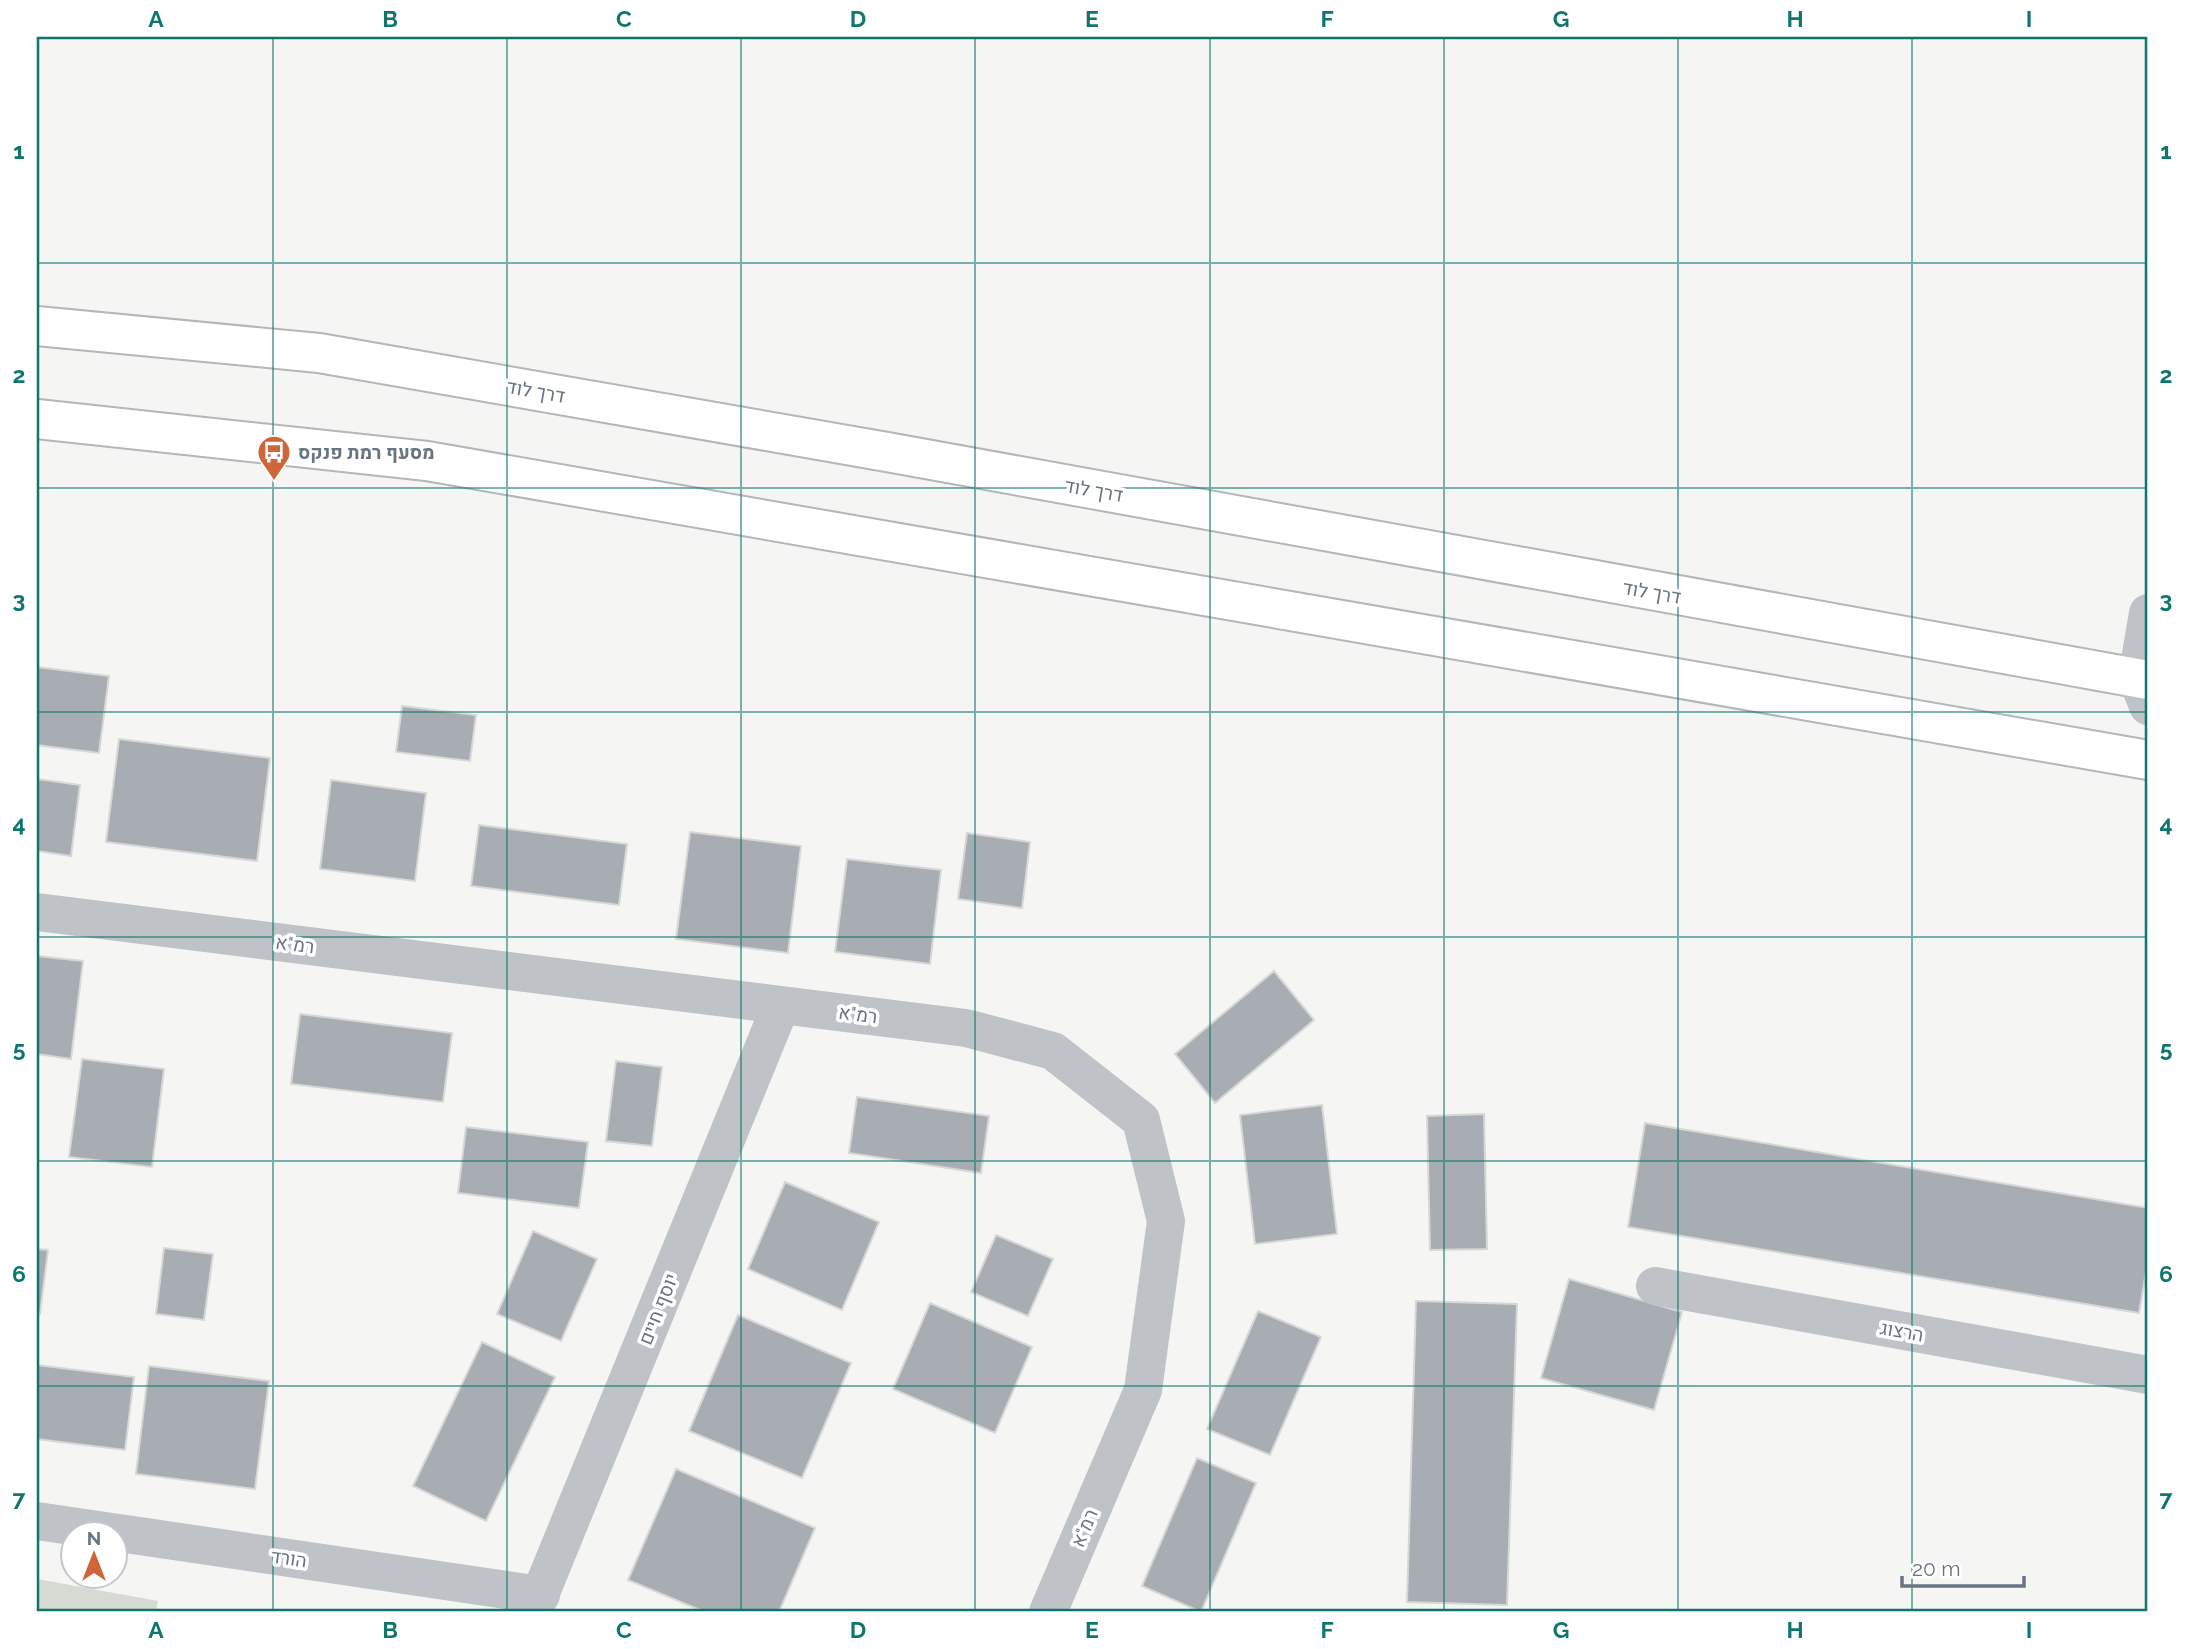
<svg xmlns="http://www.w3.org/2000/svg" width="2185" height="1649" font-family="Raleway,Heebo,sans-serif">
<rect width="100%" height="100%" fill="#f5f5f3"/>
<!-- green -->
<path fill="#d5dad2" d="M37 1579 158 1601 156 1612H37Z"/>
<!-- building -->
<path fill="#a7adb2" stroke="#d7d7d5" stroke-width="2" d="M37 667 109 676 99 753 37 745Z
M402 706 476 715 470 761 396 752Z
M119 739 270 758 257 861 106 842Z
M37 779 80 785 71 856 37 851Z
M331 780 426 793 415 881 320 869Z
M479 825 627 844 619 905 471 886Z
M690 832 801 846 788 953 676 939Z
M967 833 1030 842 1022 908 958 899Z
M847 859 941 870 930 964 835 952Z
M37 956 83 961 71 1059 37 1054Z
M1274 971 1314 1020 1215 1103 1175 1054Z
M300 1014 452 1033 443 1102 291 1084Z
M82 1059 164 1069 152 1167 69 1157Z
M616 1061 662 1067 652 1146 606 1141Z
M857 1097 989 1116 981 1173 849 1153Z
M1322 1105 1337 1234 1255 1244 1240 1115Z
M1484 1114 1487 1249 1430 1250 1427 1116Z
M1645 1123 2148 1208V1260L2139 1313 1628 1227Z
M466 1127 588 1142 579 1208 458 1193Z
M785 1182 879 1222 842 1310 748 1269Z
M533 1231 597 1259 561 1341 497 1314Z
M996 1235 1053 1259 1028 1316 971 1292Z
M164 1248 213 1254 204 1320 156 1314Z
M37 1249 48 1250 40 1314 37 1313Z
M1569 1279 1682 1312 1654 1410 1541 1378Z
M1416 1301 1517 1304 1507 1605 1407 1602Z
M930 1303 1032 1347 995 1433 893 1389Z
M1258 1311 1321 1337 1270 1455 1207 1429Z
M738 1315 851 1363 802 1478 689 1431Z
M482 1342 555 1377 486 1521 413 1486Z
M37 1365 134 1377 125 1450 37 1439Z
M149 1366 269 1381 255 1489 136 1474Z
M1197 1458 1256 1483 1201 1612 1142 1586Z
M676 1469 815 1528 779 1612H705L628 1580Z"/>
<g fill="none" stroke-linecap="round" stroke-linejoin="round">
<defs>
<path id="major" d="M37 326 319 353 887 452 2148 680
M37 419 427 461 2148 760"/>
</defs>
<!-- major casing -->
<use href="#major" stroke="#b3b6ba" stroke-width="42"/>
<!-- minor -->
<path stroke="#bfc2c6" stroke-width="38" d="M2148 613 2137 678 2148 706
M37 912 966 1028 1053 1051 1141 1120 1166 1221 1143 1390 1048 1612
M1655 1286 2148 1375
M37 1521 541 1595
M533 1612 781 1005"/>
<!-- major -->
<use href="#major" stroke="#fff" stroke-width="38"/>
</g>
<!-- grid -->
<path fill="none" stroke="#0f766e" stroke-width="2" stroke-opacity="0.55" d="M273 37V1612M507 37V1612M741 37V1612M975 37V1612M1210 37V1612M1444 37V1612M1678 37V1612M1912 37V1612M37 263H2148M37 488H2148M37 712H2148M37 937H2148M37 1161H2148M37 1386H2148"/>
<!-- icons -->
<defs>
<symbol id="bus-pin" viewBox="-11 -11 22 30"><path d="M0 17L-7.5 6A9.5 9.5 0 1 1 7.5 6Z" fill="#cf6539" stroke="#fff"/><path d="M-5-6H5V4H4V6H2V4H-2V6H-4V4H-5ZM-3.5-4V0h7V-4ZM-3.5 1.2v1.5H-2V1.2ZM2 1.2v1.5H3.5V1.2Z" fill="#fff"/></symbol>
</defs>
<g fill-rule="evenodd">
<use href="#bus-pin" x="255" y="433" width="38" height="52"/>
</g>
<g text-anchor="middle" stroke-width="7" stroke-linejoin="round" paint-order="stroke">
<!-- street labels -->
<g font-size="19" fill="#687480" stroke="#fff">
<text transform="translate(536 391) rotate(10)" y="7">דרך לוד</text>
<text transform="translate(1094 490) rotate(10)" y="7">דרך לוד</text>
<text transform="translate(1652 592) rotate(10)" y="7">דרך לוד</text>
<text transform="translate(295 944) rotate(7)" y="7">רמ"א</text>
<text transform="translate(858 1014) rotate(7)" y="7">רמ"א</text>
<text transform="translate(658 1309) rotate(-68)" y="7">יוסף חיים</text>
<text transform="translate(1902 1331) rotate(10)" y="7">הרצוג</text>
<text transform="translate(1084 1528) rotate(-67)" y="7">רמ"א</text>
<text transform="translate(289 1558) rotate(8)" y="7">הורד</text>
</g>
<!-- poi labels -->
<g font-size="19" font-weight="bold" fill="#687480" stroke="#fff" text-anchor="start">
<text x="298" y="459">מסעף רמת פנקס</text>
</g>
</g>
<!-- border -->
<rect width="2185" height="1649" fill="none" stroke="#ffffff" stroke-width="77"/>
<!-- north arrow -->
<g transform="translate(94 1555)"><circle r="33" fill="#ffffff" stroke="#c3c7cc" stroke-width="2"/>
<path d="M0-5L12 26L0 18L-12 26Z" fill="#cf6539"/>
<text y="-10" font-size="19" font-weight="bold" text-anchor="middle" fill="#687480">N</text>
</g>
<!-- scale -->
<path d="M1902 1576v10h122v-10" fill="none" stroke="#687480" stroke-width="3.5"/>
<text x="1912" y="1576" font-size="21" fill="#687480" stroke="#ffffff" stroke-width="5" paint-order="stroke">20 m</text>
<rect x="38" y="38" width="2108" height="1572" fill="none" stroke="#0f766e" stroke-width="2.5"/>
<g font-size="23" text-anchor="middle" font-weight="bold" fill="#0f766e">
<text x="156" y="27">A</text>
<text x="390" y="27">B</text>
<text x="624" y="27">C</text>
<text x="858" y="27">D</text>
<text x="1092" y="27">E</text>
<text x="1327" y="27">F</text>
<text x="1561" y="27">G</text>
<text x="1795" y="27">H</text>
<text x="2029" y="27">I</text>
<text x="19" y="159">1</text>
<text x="2166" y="159">1</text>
<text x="19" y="383">2</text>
<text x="2166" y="383">2</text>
<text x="19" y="608">3</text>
<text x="2166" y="608">3</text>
<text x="19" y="832">4</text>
<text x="2166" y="832">4</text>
<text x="19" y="1057">5</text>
<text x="2166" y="1057">5</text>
<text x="19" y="1282">6</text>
<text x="2166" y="1282">6</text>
<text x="19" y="1506">7</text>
<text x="2166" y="1506">7</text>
<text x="156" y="1638">A</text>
<text x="390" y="1638">B</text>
<text x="624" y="1638">C</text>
<text x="858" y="1638">D</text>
<text x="1092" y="1638">E</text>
<text x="1327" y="1638">F</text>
<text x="1561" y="1638">G</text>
<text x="1795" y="1638">H</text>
<text x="2029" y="1638">I</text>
</g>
</svg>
